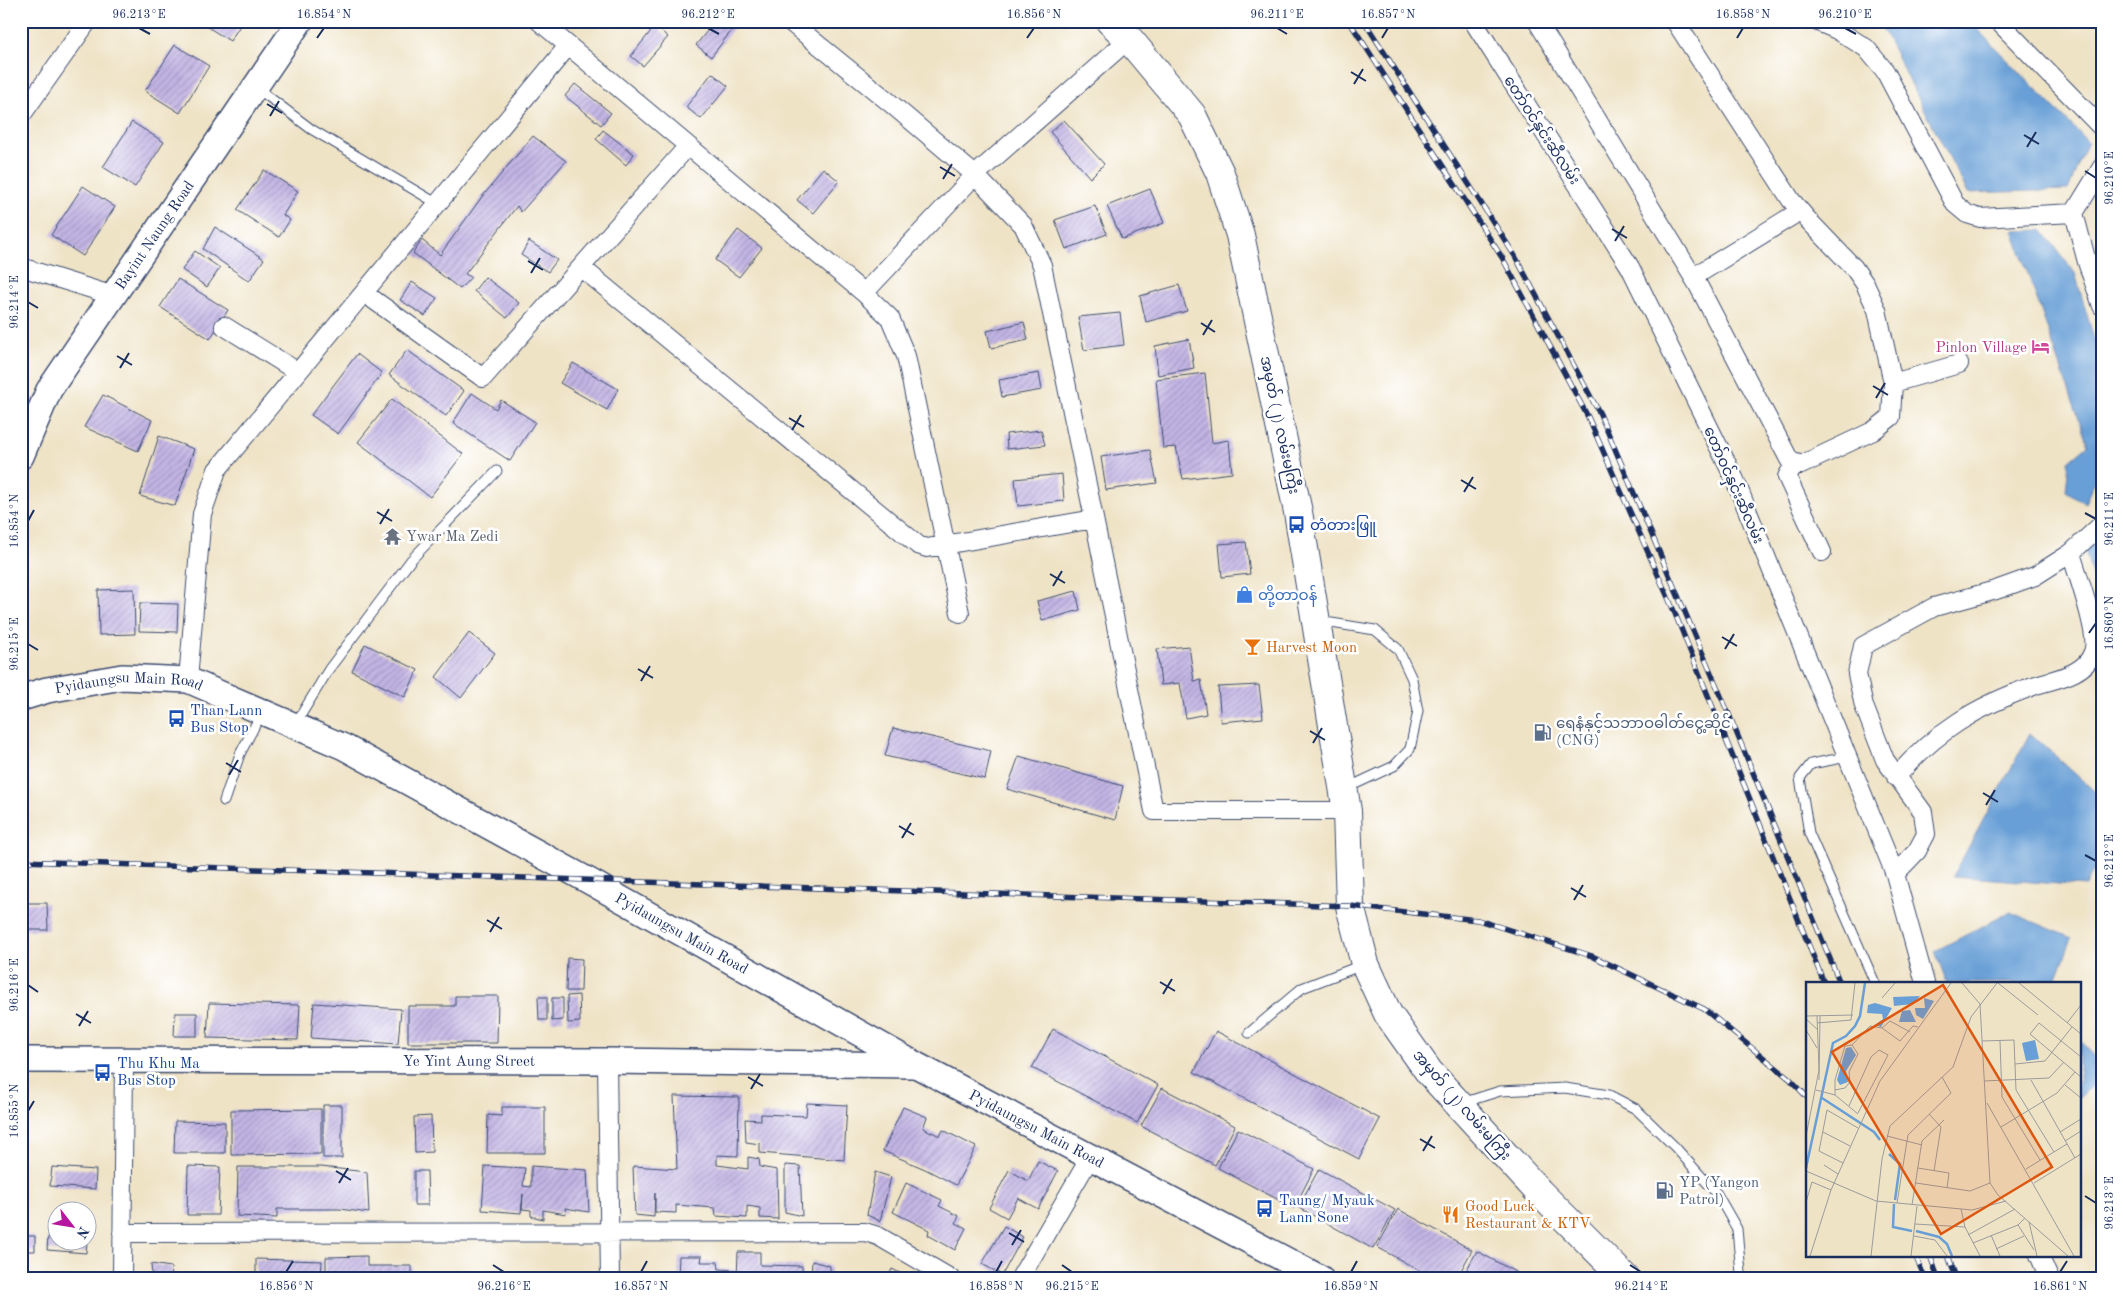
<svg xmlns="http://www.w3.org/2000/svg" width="2123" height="1299" font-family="'Old Standard TT','Noto Sans Myanmar',serif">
<defs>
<pattern id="building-hatch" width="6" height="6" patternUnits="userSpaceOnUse" patternTransform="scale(1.25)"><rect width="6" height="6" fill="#c3b5e5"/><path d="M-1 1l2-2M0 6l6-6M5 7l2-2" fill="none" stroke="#9e94bd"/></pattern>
</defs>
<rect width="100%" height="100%" fill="#fff"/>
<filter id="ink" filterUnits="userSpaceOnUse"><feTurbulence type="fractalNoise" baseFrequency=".02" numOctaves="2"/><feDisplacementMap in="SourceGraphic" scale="10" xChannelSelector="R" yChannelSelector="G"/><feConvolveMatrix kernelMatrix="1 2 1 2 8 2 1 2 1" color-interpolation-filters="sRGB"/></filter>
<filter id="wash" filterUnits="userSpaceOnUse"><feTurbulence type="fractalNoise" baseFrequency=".0096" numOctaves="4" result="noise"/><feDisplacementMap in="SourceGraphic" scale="20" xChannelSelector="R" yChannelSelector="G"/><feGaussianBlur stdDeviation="1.12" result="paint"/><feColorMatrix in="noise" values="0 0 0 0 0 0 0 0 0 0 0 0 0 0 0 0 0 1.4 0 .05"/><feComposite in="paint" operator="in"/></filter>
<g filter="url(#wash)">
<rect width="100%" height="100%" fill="#efe3c6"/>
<!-- water -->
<path fill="#689fd6" stroke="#42679a" d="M1870 21H1969L2088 142 2068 190 1968 193 1882 28Z
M2042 230 2075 273 2102 367V470L2097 476 2085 503 2066 491 2069 461 2088 445 2013 231Z
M2102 538V610L2085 550Z
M2030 733 2102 798V850L2086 886 1953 876Z
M2010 912 2072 938 2055 983H1947L1935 951Z
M2079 1040 2102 1064V1077L2079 1097Z"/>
<g id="blocks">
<!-- building -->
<path fill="url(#building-hatch)" d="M198 21H243L230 41Z
M715 21H739L711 57 696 45Z
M655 26 668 37 643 66 631 56Z
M175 45 209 66 180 113 145 91Z
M712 73 728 86 701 119 686 107Z
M575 84 611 113 601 125 565 96Z
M1064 120 1104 164 1090 178 1050 132Z
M132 122 164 142 135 187 103 167Z
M603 130 634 154 626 165 596 139Z
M533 136 566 161 521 212 517 206 465 274 471 277 460 289 413 253 422 240 440 255 481 198Z
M823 168 839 181 813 213 797 200Z
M264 170 298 191 283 215 290 220 279 237 237 210Z
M83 186 115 207 83 256 51 235Z
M1150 189 1164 223 1122 239 1107 206Z
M1095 206 1107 234 1066 249 1055 220Z
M215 227 264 259 249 281 203 249Z
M738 230 762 248 739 277 715 260Z
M529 241 557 260 548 272 521 255Z
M195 251 220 268 207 287 182 270Z
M485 277 519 303 507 318 474 291Z
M178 279 228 310 210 339 160 307Z
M412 282 437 298 425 316 400 300Z
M1179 285 1187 311 1146 322 1140 296Z
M1120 313 1124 345 1084 350 1078 317Z
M1024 322 1028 340 991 348 987 331Z
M1189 339 1194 368 1158 375 1155 346Z
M407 350 464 391 446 416 389 375Z
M357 354 382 373 338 434 311 415Z
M573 363 618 389 607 410 560 383Z
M1039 373 1042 390 1002 397 999 380Z
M1205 373 1212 443 1229 440 1232 473 1183 479 1176 447 1163 448 1156 379Z
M472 393 496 409 501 400 535 422 510 461 453 423Z
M103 395 152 420 138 451 84 427Z
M392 399 463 454 430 497 358 442Z
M1041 430 1045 445 1007 449 1006 434Z
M159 436 194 449 175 506 140 496Z
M1150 450 1157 483 1106 490 1101 457Z
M1062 474 1064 501 1018 506 1015 479Z
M1246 542 1250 574 1222 577 1219 544Z
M134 589 135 634 99 635 98 590Z
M1076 591 1080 610 1042 621 1037 601Z
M140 603 178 604 177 632 139 631Z
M469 633 495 653 461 698 436 677Z
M365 644 418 670 405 697 352 671Z
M1189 646 1194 681 1201 680 1206 714 1186 718 1180 683 1161 685 1157 649Z
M1259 685 1263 718 1221 722 1218 687Z
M893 728 991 751 985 779 885 756Z
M1019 756 1123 786 1115 820 1007 789Z
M25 903H47L48 930H26Z
M567 958 582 959 581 991H566Z
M579 995 580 1022 568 1023 567 996Z
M455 996H498L497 1043H408V1006H455Z
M538 997H547V1020H539Z
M552 998H563V1020L552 1021Z
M209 1003 300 1005 298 1040 207 1038Z
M314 1003 401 1009 398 1044 311 1038Z
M175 1013H197V1036H174Z
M1053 1029 1158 1085 1137 1123 1032 1068Z
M1216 1031 1380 1119 1359 1159 1194 1072Z
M1162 1088 1235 1126 1215 1165 1141 1126Z
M674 1096 739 1097 738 1156 717 1155V1165L748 1169V1157L759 1159 760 1167 777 1170 778 1219 760 1218V1208L747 1206V1218L716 1216 715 1208 676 1205V1213L655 1212V1193L654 1217 635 1215 633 1166 677 1169Z
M807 1103 847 1105 844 1160 760 1153V1144L746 1142 745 1119 761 1120V1114L806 1116Z
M323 1105H342V1158H323Z
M502 1107H545V1153H487L488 1115 502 1116Z
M903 1107 927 1117 923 1128 940 1136 943 1130 976 1147 956 1185 925 1169 883 1151Z
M321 1109V1154L231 1155V1110Z
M431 1116 432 1152 415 1153 414 1117Z
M175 1121 225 1122V1153H174Z
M1238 1129 1314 1169 1294 1208 1218 1168Z
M1038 1161 1058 1171 1038 1209 1018 1198 1007 1218 989 1208 1009 1170 1028 1181Z
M785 1165 800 1166 802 1216 785 1212Z
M188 1166 220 1167 218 1215H187Z
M485 1166 525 1168 523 1186 531 1187V1166L587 1170 589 1212 565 1208 566 1214 543 1210V1219L531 1216V1210L522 1209 523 1194 521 1213 482 1210Z
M52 1167 96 1170 95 1189 50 1186Z
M238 1167H321L367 1172 369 1213 340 1209H277V1218L237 1216Z
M1319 1169 1395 1210 1373 1249 1298 1207Z
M414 1171H427L428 1205H414Z
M875 1172 891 1177 880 1221 867 1215Z
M906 1183 942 1200 939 1206 959 1216 956 1223 966 1228 955 1250 928 1235 929 1230 893 1212Z
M1398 1209 1472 1250 1457 1278H1433L1377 1247Z
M55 1211 58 1212V1242H87L86 1253 47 1250 48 1237H55Z
M1004 1226 1023 1237 1002 1275 982 1264Z
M21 1236H35V1251H26V1268H21Z
M1477 1251 1526 1278H1462Z
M738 1252H760V1265L802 1266V1278H737Z
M367 1256V1266H412V1278H326V1257Z
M679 1256H702L701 1262H718L719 1269 736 1270V1278H678Z
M256 1259 322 1261 321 1278H256Z
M812 1261 830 1266V1278H811Z
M151 1264 171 1267 172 1278H152Z
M892 1269 910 1278H888Z"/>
</g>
</g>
<g filter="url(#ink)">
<use href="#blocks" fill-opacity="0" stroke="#3b4a6e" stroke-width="1"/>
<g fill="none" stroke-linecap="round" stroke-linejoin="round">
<defs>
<path id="service" d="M257 88 311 129 438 204
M1319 621 1375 630 1398 649 1412 679 1418 711 1410 749 1394 766 1347 788
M296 723 329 669 411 560 497 471
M1847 757 1811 764 1800 778 1809 833 1875 983
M224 801 240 754 261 714
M1249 1033 1302 988 1362 965
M1462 1103 1500 1091 1565 1088 1609 1095 1636 1109 1675 1147 1717 1194 1737 1229 1741 1273 1739 1278"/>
<path id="minor" d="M539 21 864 293 890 318 906 356 960 613
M789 21 889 102 975 175 1023 225 1042 265 1154 811H1347
M1473 21 1630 267 1735 480 1895 874 1925 983
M1537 21 1698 285 1790 461 1801 465 1873 431 1891 417 1893 383 1877 310 1865 284 1854 268 1808 220 1791 200 1675 21
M1816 21 1837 30 1866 48 1885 71 1955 204 1967 214 1980 218 2074 213
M1998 21 2102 128
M21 116 88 21
M2102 167 2074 213 2087 262 2102 306
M21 267 114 296
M582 268 918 545 927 548 1094 519
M1693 277 1800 211
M364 293 483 378 688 146
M864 293 975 175 1129 39
M224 326 298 372
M1893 383 1959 364
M1794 464 1787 477 1822 552
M188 680 202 514 217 470 568 46
M1896 777C1936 731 1976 707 2033 686 2053 679 2085 676 2093 652 2100 635 2077 574 2071 553
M1895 874 1917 851 1926 834 1923 812 1885 760 1864 706 1857 674 1863 646 1934 607 1996 590 2035 576 2071 553 2102 524
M607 1061 610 1278
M122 1233 865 1232 878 1236 950 1278
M2039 1255 2049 1278
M122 1278 124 1060
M1020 1278 1091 1156"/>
<g id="secondary">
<path id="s1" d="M21 456 49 390 300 21"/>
<path id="s2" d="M21 698 47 690 122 677 188 680 344 747 589 881 916 1065 1320 1278"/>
<path id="s3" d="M21 1060 607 1061 914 1065"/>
</g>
<path id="primary" d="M1110 21 1129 39 1192 115 1220 173 1240 235 1298 512 1347 811 1350 906 1365 964 1388 1014 1429 1072 1539 1192 1625 1278"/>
</defs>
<!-- service casing -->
<use href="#service" stroke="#3b4a6e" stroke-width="11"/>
<!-- minor casing -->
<use href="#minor" stroke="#3b4a6e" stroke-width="20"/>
<!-- secondary casing -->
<use href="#secondary" stroke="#3b4a6e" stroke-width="28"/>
<!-- primary casing -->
<use href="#primary" stroke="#3b4a6e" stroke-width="30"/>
<!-- service -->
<use href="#service" stroke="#fff" stroke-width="9"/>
<!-- minor -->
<use href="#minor" stroke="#fff" stroke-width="18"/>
<!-- secondary -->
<use href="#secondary" stroke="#fff" stroke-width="25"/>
<!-- primary -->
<use href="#primary" stroke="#fff" stroke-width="28"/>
<defs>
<path id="rail" d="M1349 21 1503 259 1588 417 1674 611 1824 983
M1364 21 1515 256 1600 414 1730 717 1840 983
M21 861 1350 906 1478 920 1592 956 1704 1009 1790 1079 1807 1097
M1915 1255 1925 1278
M1930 1255 1938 1278
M1948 1255 1956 1278"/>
</defs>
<!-- rail casing -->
<use href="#rail" stroke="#1b2f5e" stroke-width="5.5"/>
<!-- rail -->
<use href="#rail" stroke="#fff" stroke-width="4" stroke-dasharray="11" stroke-linecap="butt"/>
</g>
</g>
<!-- ticks -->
<path fill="none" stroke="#1b2f5e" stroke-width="2" d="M139 28 150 34M708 28 719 34M1277 28 1287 34M1845 28 1856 34M317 38 324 28M1027 38 1034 28M1382 38 1388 28M1737 38 1743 28M1351 72 1366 81M1354 84 1363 69M267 104 282 113M270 116 279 101M2024 135 2039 144M2027 147 2036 132M940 167 955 176M2085 171 2096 178M943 179 952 164M1612 229 1627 238M1615 241 1624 226M528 261 543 270M531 273 540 258M28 302 38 308M1201 323 1215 332M1203 335 1212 320M117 356 132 365M120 368 129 353M1873 386 1888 395M1876 398 1885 383M789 418 804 427M792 430 801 415M1461 480 1476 489M1464 492 1473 477M377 512 392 521M2085 513 2096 519M28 521 34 510M380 524 389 509M1050 574 1065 583M1053 586 1062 571M2089 633 2096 623M1722 637 1737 646M28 644 38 650M1725 649 1734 634M638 669 653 678M641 681 650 666M1310 731 1325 740M1313 743 1322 728M226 763 241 772M229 775 238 760M1983 793 1998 802M1986 805 1995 790M899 826 914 835M902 838 911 823M2085 855 2096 861M1571 888 1586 897M1574 900 1583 885M487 920 502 929M490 932 499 917M1160 982 1175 991M28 985 38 992M1163 994 1172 979M76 1014 91 1023M79 1026 88 1011M748 1077 763 1086M751 1089 760 1074M28 1111 34 1101M1420 1139 1435 1148M1423 1151 1432 1136M336 1171 351 1180M339 1183 348 1168M2085 1196 2096 1203M1009 1233 1024 1242M1012 1245 1021 1230M493 1265 504 1272M1062 1265 1072 1272M1630 1265 1641 1272M286 1272 293 1261M641 1272 647 1261M996 1272 1002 1261M1351 1272 1357 1261M2060 1272 2067 1261"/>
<!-- icons -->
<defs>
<symbol id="hotel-bare" viewBox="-9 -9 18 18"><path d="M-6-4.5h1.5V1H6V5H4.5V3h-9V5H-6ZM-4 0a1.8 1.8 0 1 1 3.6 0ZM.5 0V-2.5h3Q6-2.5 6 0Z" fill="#d1479c" stroke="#fff" stroke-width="2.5" paint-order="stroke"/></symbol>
<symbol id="bus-bare" viewBox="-9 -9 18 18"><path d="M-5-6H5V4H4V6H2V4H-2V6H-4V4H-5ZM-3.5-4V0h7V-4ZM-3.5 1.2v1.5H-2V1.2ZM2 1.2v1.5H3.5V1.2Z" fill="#1a4fb4" stroke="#fff" stroke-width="2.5" paint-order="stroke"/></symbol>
<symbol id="temple-bare" viewBox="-9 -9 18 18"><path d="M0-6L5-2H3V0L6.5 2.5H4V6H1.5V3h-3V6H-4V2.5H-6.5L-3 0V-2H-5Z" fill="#6b7280" stroke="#fff" stroke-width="2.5" paint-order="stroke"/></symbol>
<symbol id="shop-bare" viewBox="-9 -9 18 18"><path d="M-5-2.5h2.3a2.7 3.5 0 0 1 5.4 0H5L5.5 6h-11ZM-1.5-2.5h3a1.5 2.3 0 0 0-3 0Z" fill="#3f7fe0" stroke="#fff" stroke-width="2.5" paint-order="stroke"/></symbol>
<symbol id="bar-bare" viewBox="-9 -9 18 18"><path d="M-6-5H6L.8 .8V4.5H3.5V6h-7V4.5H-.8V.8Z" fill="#e8710a" stroke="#fff" stroke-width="2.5" paint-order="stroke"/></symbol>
<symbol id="fuel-bare" viewBox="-9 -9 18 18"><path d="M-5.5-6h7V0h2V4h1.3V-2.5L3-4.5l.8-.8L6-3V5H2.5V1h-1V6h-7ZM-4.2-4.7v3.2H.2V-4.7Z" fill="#5c6f8a" stroke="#fff" stroke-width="2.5" paint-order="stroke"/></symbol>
<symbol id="restaurant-bare" viewBox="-9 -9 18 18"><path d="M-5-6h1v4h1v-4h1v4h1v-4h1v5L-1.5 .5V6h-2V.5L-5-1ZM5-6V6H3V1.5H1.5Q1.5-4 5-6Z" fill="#e8710a" stroke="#fff" stroke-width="2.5" paint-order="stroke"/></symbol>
</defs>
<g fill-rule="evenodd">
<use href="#hotel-bare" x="2028" y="334" width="25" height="25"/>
<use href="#bus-bare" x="1284" y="512" width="25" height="25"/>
<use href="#temple-bare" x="380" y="524" width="25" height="25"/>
<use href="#shop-bare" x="1232" y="582" width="25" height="25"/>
<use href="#bar-bare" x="1240" y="634" width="25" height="25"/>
<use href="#bus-bare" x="164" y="706" width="25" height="25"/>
<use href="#fuel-bare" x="1530" y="720" width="25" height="25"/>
<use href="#bus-bare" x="90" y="1060" width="25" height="25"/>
<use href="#fuel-bare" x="1652" y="1178" width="25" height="25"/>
<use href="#bus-bare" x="1252" y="1196" width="25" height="25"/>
<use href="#restaurant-bare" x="1438" y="1202" width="25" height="25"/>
</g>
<g text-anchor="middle" stroke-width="5" stroke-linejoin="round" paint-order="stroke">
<!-- street labels -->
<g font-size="15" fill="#1b2f5e" stroke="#fff">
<text transform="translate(1542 130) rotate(57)" y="5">တော်ဝင်နှင်းဆီလမ်း</text>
<text dy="5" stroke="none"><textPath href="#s1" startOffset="259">Bayint Naung Road</textPath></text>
<text transform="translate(1280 425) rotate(78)" y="5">အမှတ် (၂) လမ်းမကြီး</text>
<text transform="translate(1734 485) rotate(66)" y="5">တော်ဝင်နှင်းဆီလမ်း</text>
<text dy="5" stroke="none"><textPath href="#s2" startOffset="110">Pyidaungsu Main Road</textPath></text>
<text dy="5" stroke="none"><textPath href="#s2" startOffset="725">Pyidaungsu Main Road</textPath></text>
<text dy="5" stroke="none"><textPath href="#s3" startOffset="448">Ye Yint Aung Street</textPath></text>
<text transform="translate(1462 1105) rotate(49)" y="5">အမှတ် (၂) လမ်းမကြီး</text>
<text dy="5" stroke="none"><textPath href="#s2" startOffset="1130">Pyidaungsu Main Road</textPath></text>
</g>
<!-- hotel labels -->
<g font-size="15" fill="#b23c85" stroke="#fff" text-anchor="end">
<text x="2027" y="352">Pinlon Village</text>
</g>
<!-- transit labels -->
<g font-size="15" fill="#164399" stroke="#fff" text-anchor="start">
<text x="1310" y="530">တံတားဖြူ</text>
<text x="190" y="715">Than Lann<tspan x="190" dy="17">Bus Stop</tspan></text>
<text x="117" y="1068">Thu Khu Ma<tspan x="117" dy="17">Bus Stop</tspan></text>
<text x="1279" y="1205">Taung/ Myauk<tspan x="1279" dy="17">Lann Sone</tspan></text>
</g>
<!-- worship labels -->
<g font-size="15" fill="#5b616d" stroke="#fff" text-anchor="start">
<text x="406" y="541">Ywar Ma Zedi</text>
</g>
<!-- shop labels -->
<g font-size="15" fill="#366cbe" stroke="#fff" text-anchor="start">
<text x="1258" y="600">တို့တာဝန်</text>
</g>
<!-- food labels -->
<g font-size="15" fill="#c56008" stroke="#fff" text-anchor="start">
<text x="1266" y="652">Harvest Moon</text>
<text x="1465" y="1211">Good Luck<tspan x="1465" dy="17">Restaurant &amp; KTV</tspan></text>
</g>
<!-- service labels -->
<g font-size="15" fill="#4e5e75" stroke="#fff" text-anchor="start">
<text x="1556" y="728">ရေနံနှင့်သဘာဝဓါတ်ငွေ့ဆိုင်<tspan x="1556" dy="17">(CNG)</tspan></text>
<text x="1679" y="1187">YP (Yangon<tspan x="1679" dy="17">Patrol)</tspan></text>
</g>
</g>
<!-- overview -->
<g transform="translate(1806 982)">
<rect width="275" height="275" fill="#efe3c6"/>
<path d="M114 14 107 22 88 24 87 15ZM118 16 128 19 117 37 110 33 109 26H119ZM69 21 86 26 75 45 69 43 77 37 76 32 61 31 62 23ZM104 28 110 40H93L96 29ZM229 58 233 77 220 79 216 61ZM45 65 50 73 40 89 42 100 34 103 31 98 40 66Z" fill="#689fd6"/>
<path fill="none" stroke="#689fd6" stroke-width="2.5" d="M16 116 68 150 74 158M83 172 94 182 89 218M0 186 27 61 40 54 49 44 54 34 59 1M88 222 87 245 106 249M110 249 133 255 141 262 146 274"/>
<path fill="none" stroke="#9a9b9c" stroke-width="1" d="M156 1 174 22 184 201 192 213 262 274M192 1 232 33M213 1 275 52M76 16 89 1M0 34 47 33M0 37 12 48M11 41 45 38 49 1M261 41 275 23M76 46 84 39 104 50M0 48 11 66M176 59 208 58 210 108 248 170M194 59 196 115 234 178M275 75 233 41 224 52 275 95M209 82 239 79 266 45M13 98 14 34M225 98 269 176M178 99 243 96 258 80M259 103 275 116M10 108 29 113 52 132M29 108 39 106 44 100 43 90 52 72 46 63M29 113V98L39 64 46 63 64 44 76 46 94 59 107 44 112 45M181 121 268 274M43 124 65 75 73 68 82 73 52 131M123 132 135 145 128 189M195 145 251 111 269 90M17 150 44 164M254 150 275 137M0 154 13 88 11 34M81 154 116 163M259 159 275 149M37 181 13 169 21 128 52 146M18 183 32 192M112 186 143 191 141 206M220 187 261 162M0 189 70 219 166 228 200 219M110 201 164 209 184 201M228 201 275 172M0 220 6 200 25 208M91 221 102 153 145 111 136 95M106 223 116 159 138 138M155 227 159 245 174 274M223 240 231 274M109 242 159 245M212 243 228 268M162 253 209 227M185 253 194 274M108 254 129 258 141 274M167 261 212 243 219 236M190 267 218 254M4 274 25 208 74 99 145 1M65 274 76 177 84 144 147 85 165 35 191 1M105 274 111 224"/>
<path fill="#de5710" fill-opacity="0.15" stroke="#de5710" stroke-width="2.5" d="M137 3 246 185 135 252 26 70Z"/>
<rect width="275" height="275" fill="none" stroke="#1b2f5e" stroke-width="2.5"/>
</g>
<!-- margin -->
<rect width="2123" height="1299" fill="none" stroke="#fff" stroke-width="55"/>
<!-- north arrow -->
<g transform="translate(72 1226) rotate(121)"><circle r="24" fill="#ffffff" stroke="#a4acbf"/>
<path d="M0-4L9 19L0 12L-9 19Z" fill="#b5179e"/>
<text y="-8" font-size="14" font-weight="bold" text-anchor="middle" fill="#1b2f5e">N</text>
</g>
<rect x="28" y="28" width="2068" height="1244" fill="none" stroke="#1b2f5e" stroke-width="2"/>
<g font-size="12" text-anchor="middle" fill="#1b2f5e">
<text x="139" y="18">96.213°E</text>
<text x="324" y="18">16.854°N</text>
<text x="708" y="18">96.212°E</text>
<text x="1034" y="18">16.856°N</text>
<text x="1277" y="18">96.211°E</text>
<text x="1388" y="18">16.857°N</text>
<text x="1743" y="18">16.858°N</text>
<text x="1845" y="18">96.210°E</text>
<text transform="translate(2109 178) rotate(-90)" y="4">96.210°E</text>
<text transform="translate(14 302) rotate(-90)" y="4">96.214°E</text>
<text transform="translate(2109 519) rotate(-90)" y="4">96.211°E</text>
<text transform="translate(14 521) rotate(-90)" y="4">16.854°N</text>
<text transform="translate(2109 623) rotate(-90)" y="4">16.860°N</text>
<text transform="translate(14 644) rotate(-90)" y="4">96.215°E</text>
<text transform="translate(2109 861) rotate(-90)" y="4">96.212°E</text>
<text transform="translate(14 985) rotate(-90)" y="4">96.216°E</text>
<text transform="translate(14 1111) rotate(-90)" y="4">16.855°N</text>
<text transform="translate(2109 1203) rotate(-90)" y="4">96.213°E</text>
<text x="286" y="1290">16.856°N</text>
<text x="504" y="1290">96.216°E</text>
<text x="641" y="1290">16.857°N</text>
<text x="996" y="1290">16.858°N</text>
<text x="1072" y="1290">96.215°E</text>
<text x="1351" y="1290">16.859°N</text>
<text x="1641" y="1290">96.214°E</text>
<text x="2060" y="1290">16.861°N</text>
</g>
</svg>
